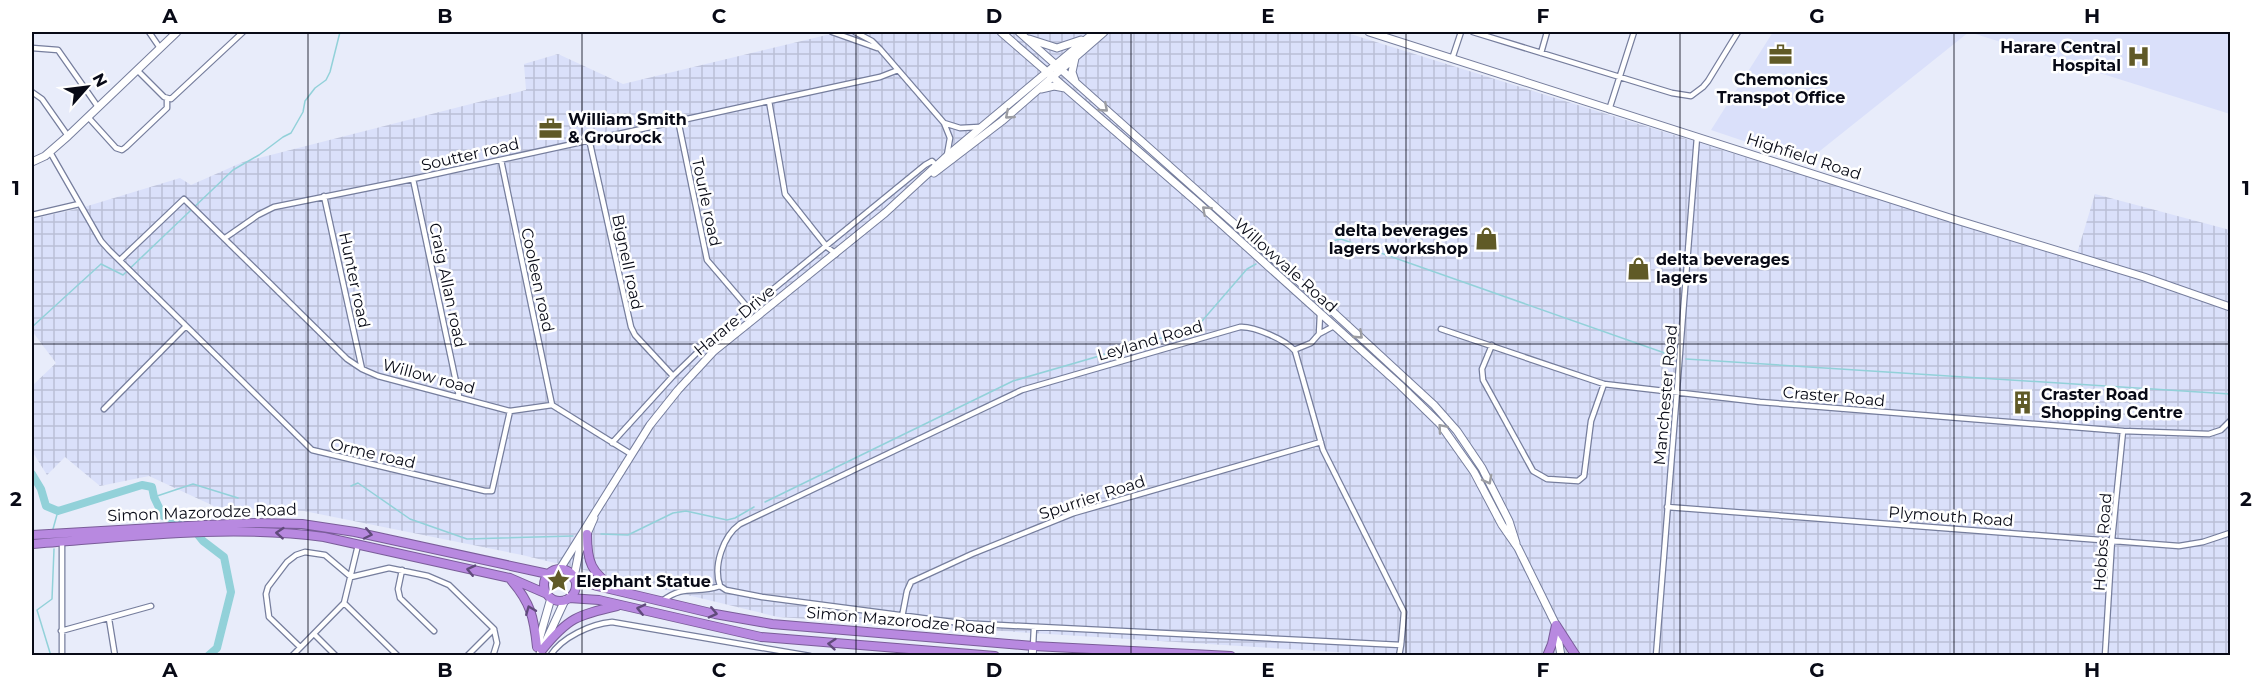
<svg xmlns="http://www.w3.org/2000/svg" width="2262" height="687" font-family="Montserrat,sans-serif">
<defs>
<pattern id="industrial-grid" width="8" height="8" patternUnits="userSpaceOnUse" patternTransform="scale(1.5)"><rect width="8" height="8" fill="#dae0fa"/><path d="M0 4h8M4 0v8" fill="none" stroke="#babfd6"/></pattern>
</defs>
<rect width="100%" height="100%" fill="#e8ecfa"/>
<!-- built -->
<path fill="#dae0fa" d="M1773 32H2230V114L1969 32 1806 162 1711 130Z"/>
<!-- industrial -->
<path fill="url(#industrial-grid)" d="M839 32H1344L2075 260 2095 194 2230 230V655L1399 656 778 617 522 555 304 511 216 507 149 476 100 486 65 457 47 475 32 451V386L56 363 32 331V219L81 208 180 178 191 185 243 162 526 90 524 64 558 54 623 84Z"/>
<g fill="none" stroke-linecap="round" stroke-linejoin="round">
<!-- stream -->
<path stroke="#92d1d9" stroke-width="1.5" d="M1332 241 1341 239 1676 357
M32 327 101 264 123 275 233 170 259 155 283 137 291 133 303 112 305 101 315 88 326 80 330 72 340 32
M1686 359 2230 394
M351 486 358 483 410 519 467 539 573 536
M154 497 193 484 238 498
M765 502 1013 381 1196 328 1247 269 1256 264
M53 529 58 511
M601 534 628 535 673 513 686 511 727 520 735 518 754 507
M51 656 37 610 52 599 54 549"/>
<!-- river -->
<path stroke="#92d1d9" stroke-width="8" d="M32 474 41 489 46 506 58 511 142 485 152 487 154 497 163 516 191 526 203 541 224 557 231 592 217 648 208 656"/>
<defs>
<path id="street" d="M149 32 160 48
M832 32 877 48
M855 32 872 41 880 49 944 123 950 138 947 155
M1473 32 1672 93 1691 96 1703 87 1708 81 1738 32
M32 48 58 50 98 107
M1541 53 1547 32
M1452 59 1461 32
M137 70 164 97 171 99 243 32
M32 92 42 99 68 136
M769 101 880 77 898 70
M1609 110 1634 32
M88 117 116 148 122 150 126 147 167 108V99
M678 120 707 260 749 309
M944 123 960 128 979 127
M589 139 631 327 635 335 673 376
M50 152 101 241 109 250 312 450 485 491H492L510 411
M501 160 552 405
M413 179 459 396
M324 196 362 369
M32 215 79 204
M225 238 258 215 274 207 413 179 769 101 785 194 827 247 836 254
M120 260 184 199 347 359 362 369 378 376 510 411 552 405 631 454
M1240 327C1254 326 1286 340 1295 351L1323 450 1404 612 1401 645 960 623 762 597 726 590 720 586C713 566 723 536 740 524L1022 390Z
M1441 329 1604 384 1760 402 2123 431 2209 434 2221 430 2230 421
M1319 334 1334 326
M1492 345 1482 369 1483 380 1533 471 1547 479 1578 481 1584 476 1591 421 1604 384
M1294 350 1311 343 1319 334 1320 314
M104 409 186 326
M612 443 673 376 706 344 925 165 932 161 936 165
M1667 507 2179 546 2203 542 2230 533
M62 541V656
M402 570 398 589 400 598 434 631
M662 601C686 583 695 595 720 586
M344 603 398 656
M902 617 907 591 911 582 972 554 1074 513 1321 442
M109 619 115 656
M61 631 151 606
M314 634 336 656
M1033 646 1034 627
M300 647 269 617 266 594 268 587 287 562 296 555 305 552 325 555 351 577 389 568 428 576 449 585 494 629 497 643 493 656
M292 656 344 603 358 545
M467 656 494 629
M550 656C562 637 591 624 612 622L810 656
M1399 656 1401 645
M1656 656 1697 137
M2105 656 2112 540 2123 431"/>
<path id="secondary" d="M1001 32 1198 203 1400 385 1440 424 1474 472 1502 525 1518 548 1556 625 1561 656
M1019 32 1332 311 1434 405 1457 431 1482 468 1509 521 1516 543
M1369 32 1953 219 2144 277 2230 307
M1029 39 1057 48 1081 40
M1075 58 1072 72 1075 81
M1041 89 1054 86 1065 88
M32 162 45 156 68 136 177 32
M934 173 1002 121 1104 32
M560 569 650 425 678 390 714 351 885 213 947 156 1095 32
M574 577 579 552 594 518
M537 647 551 598
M539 656 565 600
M1032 656 1033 646"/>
<path id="highway" d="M587 534C587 562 591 573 615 588
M32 535 205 525 255 523 302 524 355 532 548 574
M32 544C126 537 229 524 324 537L510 578 547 594
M544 585a16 16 0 1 1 32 0a16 16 0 1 1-32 0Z
M574 579 597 586 715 614 772 624 1033 646 1231 656
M511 580C531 603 534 618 537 647
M569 598 599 600 761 637 995 656
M1556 625 1576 656
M542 650C568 618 577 615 617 606
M1547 656 1552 644 1556 625"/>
</defs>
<!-- street casing -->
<use href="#street" stroke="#767e9d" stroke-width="7"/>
<!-- secondary casing -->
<use href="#secondary" stroke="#767e9d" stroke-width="9"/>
<!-- highway casing -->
<use href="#highway" stroke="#7a5d99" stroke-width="10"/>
<!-- street -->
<use href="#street" stroke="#fff" stroke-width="4.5"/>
<!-- secondary -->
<use href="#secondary" stroke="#fff" stroke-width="7"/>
<!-- highway -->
<use href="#highway" stroke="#b889e0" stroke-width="8"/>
</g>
<!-- one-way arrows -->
<defs><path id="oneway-chevron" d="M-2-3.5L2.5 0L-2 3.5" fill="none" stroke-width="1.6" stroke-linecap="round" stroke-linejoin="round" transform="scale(1.5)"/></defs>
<g stroke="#9c9da2">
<use href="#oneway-chevron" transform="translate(1104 108) rotate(41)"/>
<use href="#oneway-chevron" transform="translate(1009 115) rotate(139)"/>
<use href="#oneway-chevron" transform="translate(1206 210) rotate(-138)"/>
<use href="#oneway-chevron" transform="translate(1359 335) rotate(43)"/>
<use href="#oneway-chevron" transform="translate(1442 428) rotate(-131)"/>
<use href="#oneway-chevron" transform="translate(1488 480) rotate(62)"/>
</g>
<g stroke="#604a7b">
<use href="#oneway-chevron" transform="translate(280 533) rotate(-176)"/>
<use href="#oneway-chevron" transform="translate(368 534) rotate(12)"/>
<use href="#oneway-chevron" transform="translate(471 570) rotate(-167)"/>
<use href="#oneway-chevron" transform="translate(641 609) rotate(-167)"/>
<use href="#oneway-chevron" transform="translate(530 610) rotate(-112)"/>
<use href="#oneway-chevron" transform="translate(713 613) rotate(13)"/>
<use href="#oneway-chevron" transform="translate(832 644) rotate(-175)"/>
</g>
<!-- grid -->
<path fill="none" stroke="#080a16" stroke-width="1.5" stroke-opacity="0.55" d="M308 32V656M582 32V656M856 32V656M1131 32V656M1406 32V656M1680 32V656M1954 32V656M32 344H2230"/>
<!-- icons -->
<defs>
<symbol id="office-bare" viewBox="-9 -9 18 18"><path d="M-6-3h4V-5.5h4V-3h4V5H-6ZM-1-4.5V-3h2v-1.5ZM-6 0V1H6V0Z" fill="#605a27" stroke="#fff" stroke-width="2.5" paint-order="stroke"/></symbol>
<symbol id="hospital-bare" viewBox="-9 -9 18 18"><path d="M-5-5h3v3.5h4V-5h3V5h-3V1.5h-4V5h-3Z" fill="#605a27" stroke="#fff" stroke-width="2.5" paint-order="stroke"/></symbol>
<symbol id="shop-bare" viewBox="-9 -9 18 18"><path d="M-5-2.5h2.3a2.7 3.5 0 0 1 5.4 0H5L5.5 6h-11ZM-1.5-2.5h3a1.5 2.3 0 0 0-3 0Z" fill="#605a27" stroke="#fff" stroke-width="2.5" paint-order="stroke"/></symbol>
<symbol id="building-bare" viewBox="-9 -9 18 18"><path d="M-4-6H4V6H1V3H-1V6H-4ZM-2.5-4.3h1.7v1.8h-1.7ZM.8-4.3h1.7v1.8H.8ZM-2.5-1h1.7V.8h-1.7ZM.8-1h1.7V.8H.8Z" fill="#605a27" stroke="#fff" stroke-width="2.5" paint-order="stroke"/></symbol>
<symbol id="sight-bare" viewBox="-9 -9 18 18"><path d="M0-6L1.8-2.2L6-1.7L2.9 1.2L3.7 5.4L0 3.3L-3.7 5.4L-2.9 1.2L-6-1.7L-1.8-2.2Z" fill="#605a27" stroke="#fff" stroke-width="2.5" paint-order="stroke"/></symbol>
</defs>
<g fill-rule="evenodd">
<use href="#office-bare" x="1764" y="38" width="33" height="33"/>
<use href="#hospital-bare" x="2122" y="40" width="33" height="33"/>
<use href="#office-bare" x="534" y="112" width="33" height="33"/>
<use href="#shop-bare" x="1470" y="222" width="33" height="33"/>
<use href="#shop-bare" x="1622" y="252" width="33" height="33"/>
<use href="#building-bare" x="2006" y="386" width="33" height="33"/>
<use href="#sight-bare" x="542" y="564" width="33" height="33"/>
</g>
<g text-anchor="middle" stroke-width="5" stroke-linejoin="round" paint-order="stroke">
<!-- poi labels -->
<g font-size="16" font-weight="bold" fill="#080a16" stroke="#fff" text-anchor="start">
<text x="2121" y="53" text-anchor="end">Harare Central<tspan x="2121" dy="18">Hospital</tspan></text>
<text x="1781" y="85" text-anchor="middle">Chemonics<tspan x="1781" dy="18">Transpot Office</tspan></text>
<text x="568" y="125">William Smith<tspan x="568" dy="18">&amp; Grourock</tspan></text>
<text x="1468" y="236" text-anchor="end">delta beverages<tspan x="1468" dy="18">lagers workshop</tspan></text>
<text x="1656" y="265">delta beverages<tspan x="1656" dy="18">lagers</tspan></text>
<text x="2041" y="400">Craster Road<tspan x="2041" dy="18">Shopping Centre</tspan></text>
<text x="576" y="587">Elephant Statue</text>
</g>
<!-- street labels -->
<g font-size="16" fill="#080a16" stroke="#fff">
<text transform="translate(470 154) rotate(-13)" y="6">Soutter road</text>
<text transform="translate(1804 156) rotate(18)" y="6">Highfield Road</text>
<text transform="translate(707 202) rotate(78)" y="6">Tourle road</text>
<text transform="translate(628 262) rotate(78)" y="6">Bignell road</text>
<text transform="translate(1286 265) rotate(42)" y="6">Willowvale Road</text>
<text transform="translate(355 280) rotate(78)" y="6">Hunter road</text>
<text transform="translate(538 280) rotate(78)" y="6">Cooleen road</text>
<text transform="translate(448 285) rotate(78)" y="6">Craig Allan road</text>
<text transform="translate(734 320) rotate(-40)" y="6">Harare Drive</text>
<text transform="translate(1150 340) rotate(-16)" y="6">Leyland Road</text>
<text transform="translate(429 376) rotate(15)" y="6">Willow road</text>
<text transform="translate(1665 395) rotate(-85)" y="6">Manchester Road</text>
<text transform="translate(1834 396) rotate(5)" y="6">Craster Road</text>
<text transform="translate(373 453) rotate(13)" y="6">Orme road</text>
<text transform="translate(1092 497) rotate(-18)" y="6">Spurrier Road</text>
<text transform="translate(202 512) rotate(-2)" y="6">Simon Mazorodze Road</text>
<text transform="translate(1951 516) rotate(4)" y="6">Plymouth Road</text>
<text transform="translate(2102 542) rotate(-86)" y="6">Hobbs Road</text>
<text transform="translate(901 620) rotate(5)" y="6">Simon Mazorodze Road</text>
</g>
</g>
<!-- border -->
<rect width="2262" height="687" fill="none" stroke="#ffffff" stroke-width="66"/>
<!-- north arrow -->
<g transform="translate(87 87) rotate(62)" stroke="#ffffff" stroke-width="4.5" paint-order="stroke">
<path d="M0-4.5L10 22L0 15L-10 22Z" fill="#080a16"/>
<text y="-9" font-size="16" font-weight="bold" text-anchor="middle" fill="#080a16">N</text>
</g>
<rect x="33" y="33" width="2196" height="621" fill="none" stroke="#080a16" stroke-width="2"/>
<g font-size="20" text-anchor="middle" font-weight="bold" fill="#080a16">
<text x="170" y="23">A</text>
<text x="445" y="23">B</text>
<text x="719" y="23">C</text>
<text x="994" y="23">D</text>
<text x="1268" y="23">E</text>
<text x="1543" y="23">F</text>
<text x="1817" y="23">G</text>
<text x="2092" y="23">H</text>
<text x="16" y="195">1</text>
<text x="2246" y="195">1</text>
<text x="16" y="506">2</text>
<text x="2246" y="506">2</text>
<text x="170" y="677">A</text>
<text x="445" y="677">B</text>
<text x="719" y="677">C</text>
<text x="994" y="677">D</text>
<text x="1268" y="677">E</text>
<text x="1543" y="677">F</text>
<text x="1817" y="677">G</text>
<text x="2092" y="677">H</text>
</g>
</svg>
